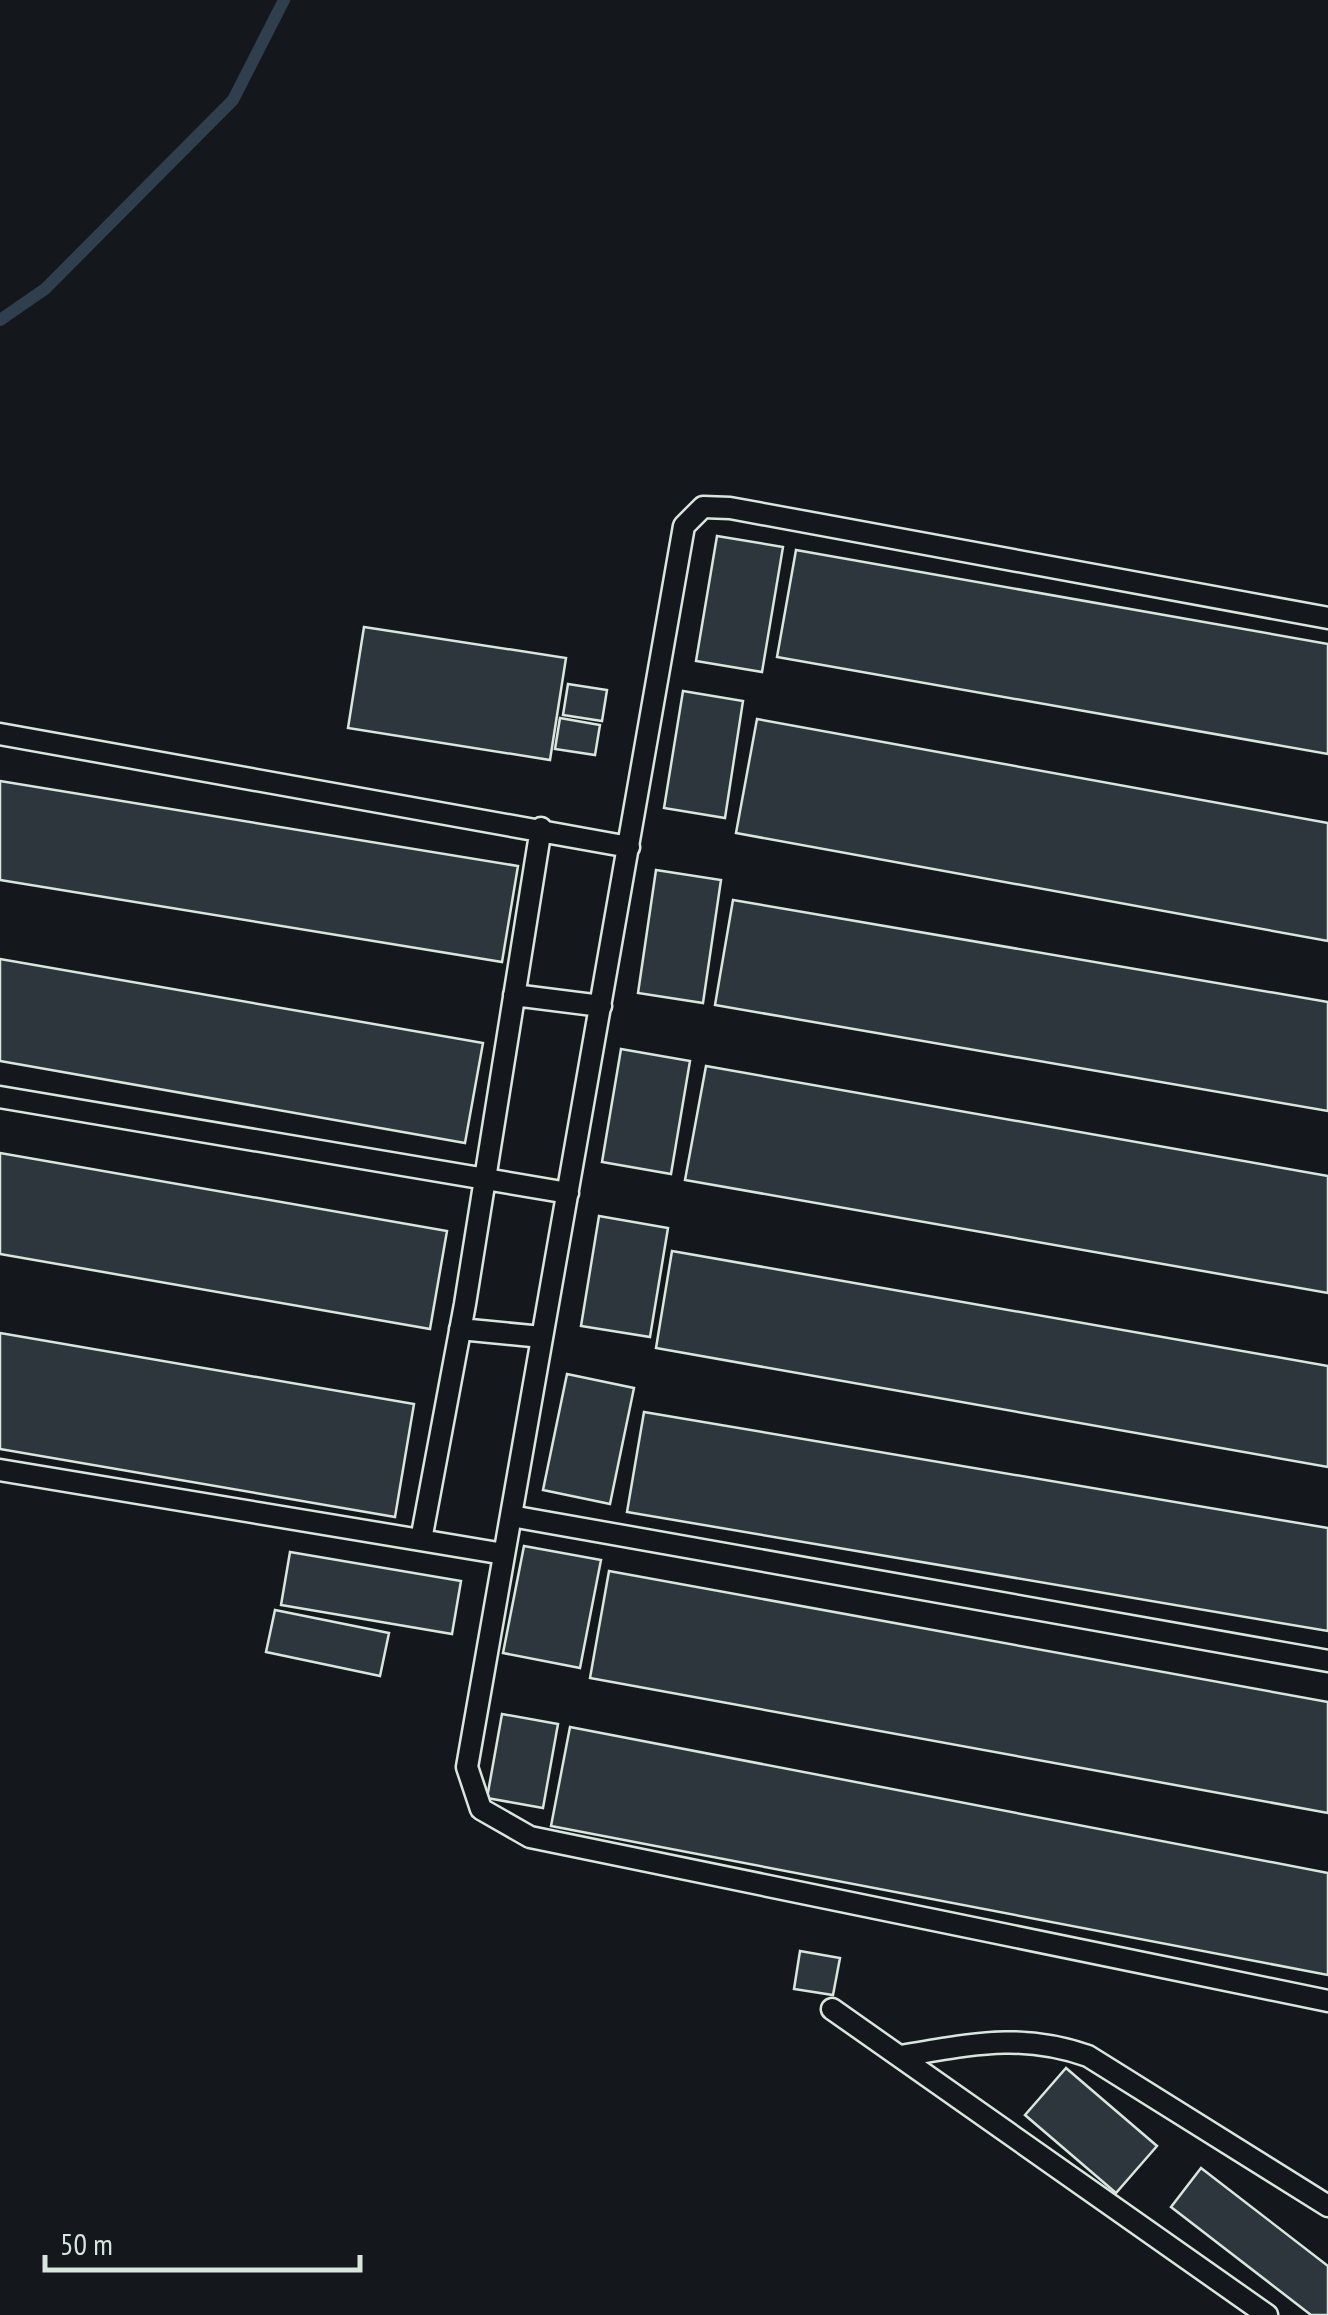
<svg xmlns="http://www.w3.org/2000/svg" width="1328" height="2315" font-family="'PT Sans Narrow',sans-serif">
<rect width="100%" height="100%" fill="#14181c"/>
<g fill="none" stroke-linecap="round" stroke-linejoin="round">
<!-- stream -->
<path stroke="#2f3f4d" stroke-width="12" d="M0 320 45 289 233 100 284 0"/>
</g>
<!-- building -->
<path fill="#2c363c" stroke="#d8e6dc" stroke-width="2.5" d="M717 536 783 547 762 672 696 661Z
M796 550 1328 644V754L777 657Z
M364 627 566 658 550 760 348 728Z
M568 684 607 690 602 721 563 715Z
M683 691 743 701 725 818 664 808Z
M560 718 600 725 595 755 555 749Z
M757 719 1328 823V941L736 833Z
M0 781 518 866 502 962 0 880Z
M656 870 721 880 703 1003 638 993Z
M733 900 1328 1002V1111L715 1005Z
M0 959 483 1043 465 1143 0 1061Z
M621 1049 690 1061 671 1174 602 1162Z
M706 1066 1328 1176V1293L685 1180Z
M0 1153 447 1231 430 1329 0 1254Z
M599 1216 668 1228 650 1337 581 1326Z
M672 1251 1328 1366V1467L656 1348Z
M0 1333 414 1404 395 1517 0 1449Z
M567 1374 634 1388 610 1504 543 1490Z
M644 1412 1328 1528V1631L627 1512Z
M524 1546 601 1560 580 1668 503 1653Z
M290 1552 461 1581 452 1634 281 1605Z
M609 1571 1328 1702V1813L590 1678Z
M275 1610 389 1633 380 1676 266 1652Z
M502 1714 558 1724 543 1808 487 1798Z
M570 1727 1328 1873V1975L551 1826Z
M800 1951 840 1958 833 1995 794 1989Z
M1066 2068 1157 2146 1116 2193 1025 2115Z
M1201 2168 1328 2266V2315H1311L1171 2207Z"/>
<g fill="none" stroke-linecap="round" stroke-linejoin="round">
<defs>
<path id="lane" d="M1328 618 730 508 703 507 684 526 467 1767 481 1809 530 1837 1328 2001
M0 734 629 847
M514 995 601 1006
M0 1097 568 1193
M460 1329 542 1337
M0 1470 504 1554
M511 1516 1328 1661
M421 1540 465 1304 541 828
M832 2009 1267 2315
M900 2056C970 2045 1019 2032 1088 2056L1328 2206"/>
</defs>
<!-- lane casing -->
<use href="#lane" stroke="#d8e6dc" stroke-width="25"/>
<!-- lane -->
<use href="#lane" stroke="#14181c" stroke-width="20"/>
</g>
<!-- scale -->
<path d="M45 2255v15h315v-15" fill="none" stroke="#d8e6dc" stroke-width="5"/>
<text x="60" y="2255" font-size="30" fill="#d8e6dc" stroke="#14181c" stroke-width="8" paint-order="stroke">50 m</text>
</svg>
